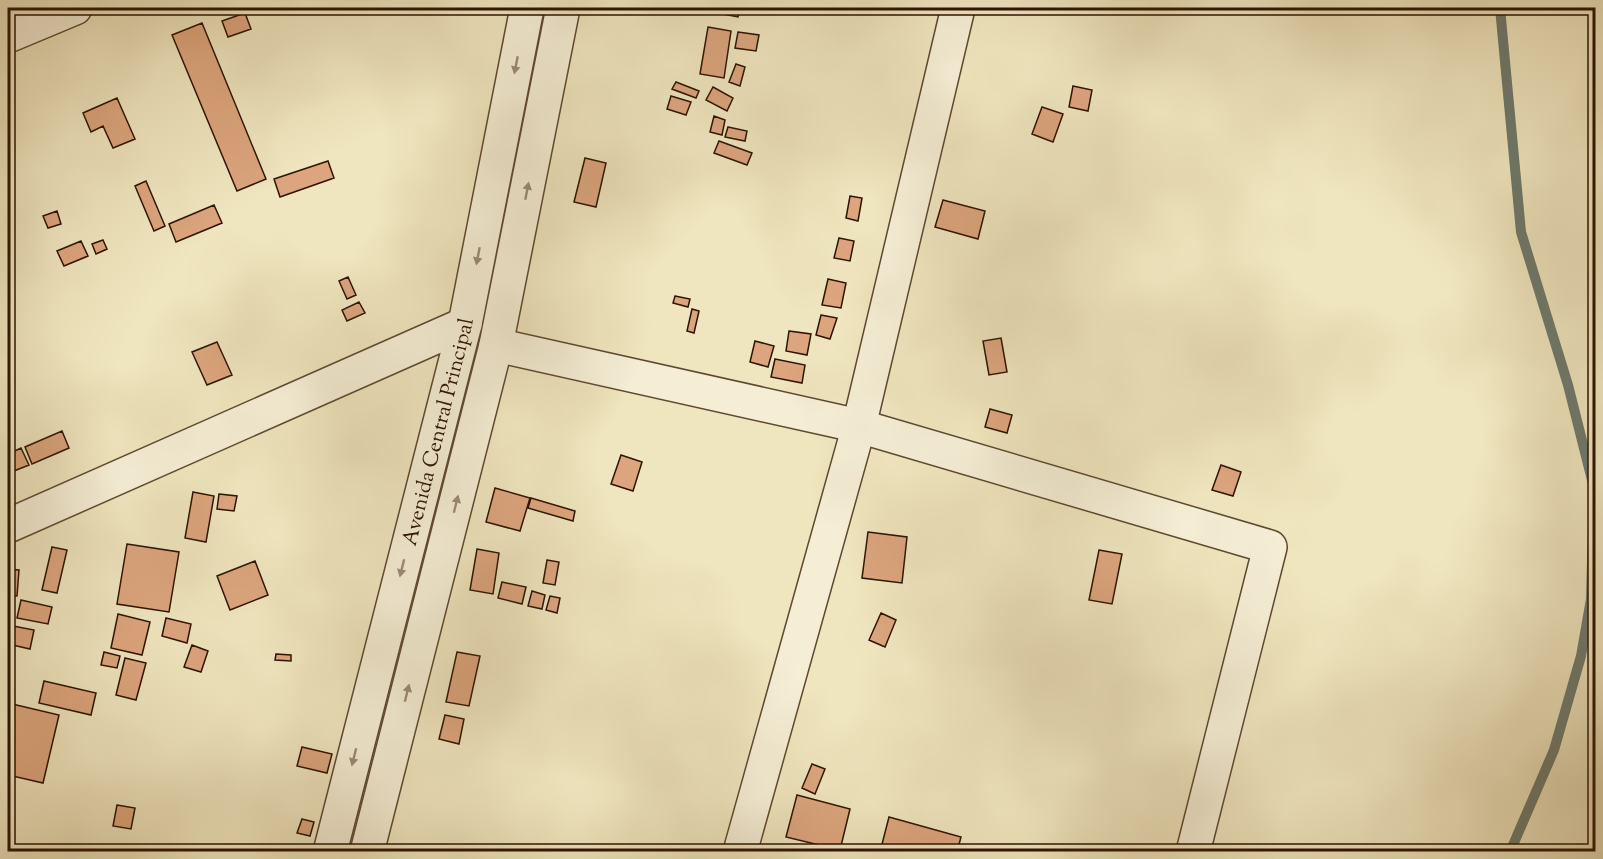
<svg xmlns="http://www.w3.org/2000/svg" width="1603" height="859" font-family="'Sorts Mill Goudy',serif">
<rect width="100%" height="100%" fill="#efe5be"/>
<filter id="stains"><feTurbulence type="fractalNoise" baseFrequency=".00333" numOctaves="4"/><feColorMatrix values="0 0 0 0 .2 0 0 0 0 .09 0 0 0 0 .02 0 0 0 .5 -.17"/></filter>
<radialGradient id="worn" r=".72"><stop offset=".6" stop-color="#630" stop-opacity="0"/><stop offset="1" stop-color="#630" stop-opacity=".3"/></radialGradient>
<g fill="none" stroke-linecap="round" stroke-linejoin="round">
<!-- stream -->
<path stroke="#6e7a6d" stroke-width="10" d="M1500 8 1521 232 1568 385 1594 488 1591 599 1581 656 1554 750 1510 852"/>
</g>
<!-- building -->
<path fill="#dca57d" stroke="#2d1300" stroke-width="1.5" d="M718 8H740L738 17 717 13Z
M245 13 251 29 228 37 222 21Z
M202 23 266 179 237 191 172 35Z
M708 27 731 31 724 78 700 74Z
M738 32 759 35 756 51 735 48Z
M736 64 745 67 740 86 729 82Z
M676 82 699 91 696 98 672 89Z
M1073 86 1092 90 1088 111 1069 107Z
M713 87 733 98 727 111 706 100Z
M671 96 691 102 686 115 667 109Z
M117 98 135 139 113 148 103 126 91 132 83 113Z
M1042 107 1063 114 1053 142 1032 134Z
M714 116 725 120 722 135 710 132Z
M728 127 747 131 745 141 725 137Z
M719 141 752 153 747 165 714 153Z
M585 158 606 163 596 207 574 202Z
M328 161 334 178 280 197 274 179Z
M146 181 165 226 154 231 135 186Z
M850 196 862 198 858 221 846 218Z
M943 200 985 211 978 239 935 227Z
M214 205 222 223 176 242 169 224Z
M57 211 61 224 48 228 43 216Z
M839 238 854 241 850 261 834 258Z
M103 240 107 249 96 254 92 244Z
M81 241 88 256 64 266 57 251Z
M348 277 356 295 347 299 339 281Z
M828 279 846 283 841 308 822 305Z
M675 296 690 299 688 307 673 303Z
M359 302 365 313 347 321 342 310Z
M692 309 699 311 694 333 687 331Z
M821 315 837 318 830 339 816 335Z
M789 331 811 334 807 355 786 351Z
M1001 338 1007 372 989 375 983 341Z
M755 341 774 346 768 367 750 362Z
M217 342 232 375 207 385 192 352Z
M775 359 805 365 802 383 771 377Z
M990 409 1012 415 1007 433 985 427Z
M62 431 69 448 32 464 25 447Z
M21 448 29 465 9 473 8 469V454Z
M621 455 642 462 633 491 611 484Z
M1221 465 1241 472 1233 496 1212 490Z
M495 488 530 498 520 531 486 522Z
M193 492 214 496 206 542 185 538Z
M219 494 237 496 234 511 217 509Z
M531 498 575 511 573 521 528 508Z
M868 532 907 537 902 583 862 578Z
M127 544 179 552 169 612 117 604Z
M52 547 67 550 57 593 42 590Z
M477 549 499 553 493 594 470 590Z
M1099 550 1122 554 1112 604 1089 600Z
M547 560 559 562 555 585 543 583Z
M255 561 268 595 230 610 217 576Z
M8 569 19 570 17 596 8 595Z
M502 582 526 587 522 604 498 598Z
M532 591 545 595 542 609 528 606Z
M550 596 560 598 557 613 546 610Z
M21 600 52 607 48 624 17 618Z
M881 613 896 620 885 647 869 640Z
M118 614 150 622 142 655 111 648Z
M166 618 191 624 187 643 162 636Z
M8 625 34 630 30 649 8 644Z
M192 645 208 651 201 672 184 667Z
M104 652 120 656 117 668 101 665Z
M457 652 480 656 469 706 446 702Z
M276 654 291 655V661L275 660Z
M125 658 146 663 136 700 116 695Z
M44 681 96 693 91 715 39 703Z
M8 703 59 715 43 783 8 775Z
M445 715 464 719 459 744 439 739Z
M302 747 332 754 327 773 297 766Z
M812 764 825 769 815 794 802 788Z
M797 795 850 809 840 850 786 837Z
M117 805 135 808 131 829 113 826Z
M889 817 961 837 957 852H880Z
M302 819 314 822 310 836 297 833Z"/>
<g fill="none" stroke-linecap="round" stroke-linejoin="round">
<defs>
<g id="minor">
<path d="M8 36 75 8"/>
<path d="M496 345 859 426 1270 547 1193 852"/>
<path d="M8 526 465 324"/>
<path id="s1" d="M330 852 465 324 527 8"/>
<path d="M367 852 496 345 563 8"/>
<path d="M740 852 859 426 958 8"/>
</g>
</defs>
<!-- minor casing -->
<use href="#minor" stroke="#5e4830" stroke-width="36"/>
<!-- minor -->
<use href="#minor" stroke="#f5eed5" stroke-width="33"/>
</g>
<!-- one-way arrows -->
<defs><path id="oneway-solid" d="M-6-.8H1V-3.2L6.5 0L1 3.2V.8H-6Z" transform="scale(1.5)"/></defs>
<g fill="#9b8b75">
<use href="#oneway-solid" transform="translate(516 65) rotate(101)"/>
<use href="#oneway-solid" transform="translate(527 191) rotate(-79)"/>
<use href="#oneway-solid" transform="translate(478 256) rotate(101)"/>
<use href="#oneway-solid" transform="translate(456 504) rotate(-76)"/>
<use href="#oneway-solid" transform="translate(402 568) rotate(104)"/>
<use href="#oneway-solid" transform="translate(407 693) rotate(-76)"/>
<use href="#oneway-solid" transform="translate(354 757) rotate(104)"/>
</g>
<g text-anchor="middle" stroke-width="5" stroke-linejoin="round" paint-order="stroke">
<!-- street labels -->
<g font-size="21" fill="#2d1300" stroke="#f5eed5">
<text dy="7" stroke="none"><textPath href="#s1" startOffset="434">Avenida Central Principal</textPath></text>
</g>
</g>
<!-- margin -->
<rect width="1603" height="859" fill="none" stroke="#efe5be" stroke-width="30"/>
<rect x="9" y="9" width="1585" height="841" fill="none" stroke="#2d1300" stroke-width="3"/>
<rect x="15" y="15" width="1573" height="829" fill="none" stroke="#2d1300" stroke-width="1.5"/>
<rect width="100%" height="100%" filter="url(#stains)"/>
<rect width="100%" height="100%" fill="url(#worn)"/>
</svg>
